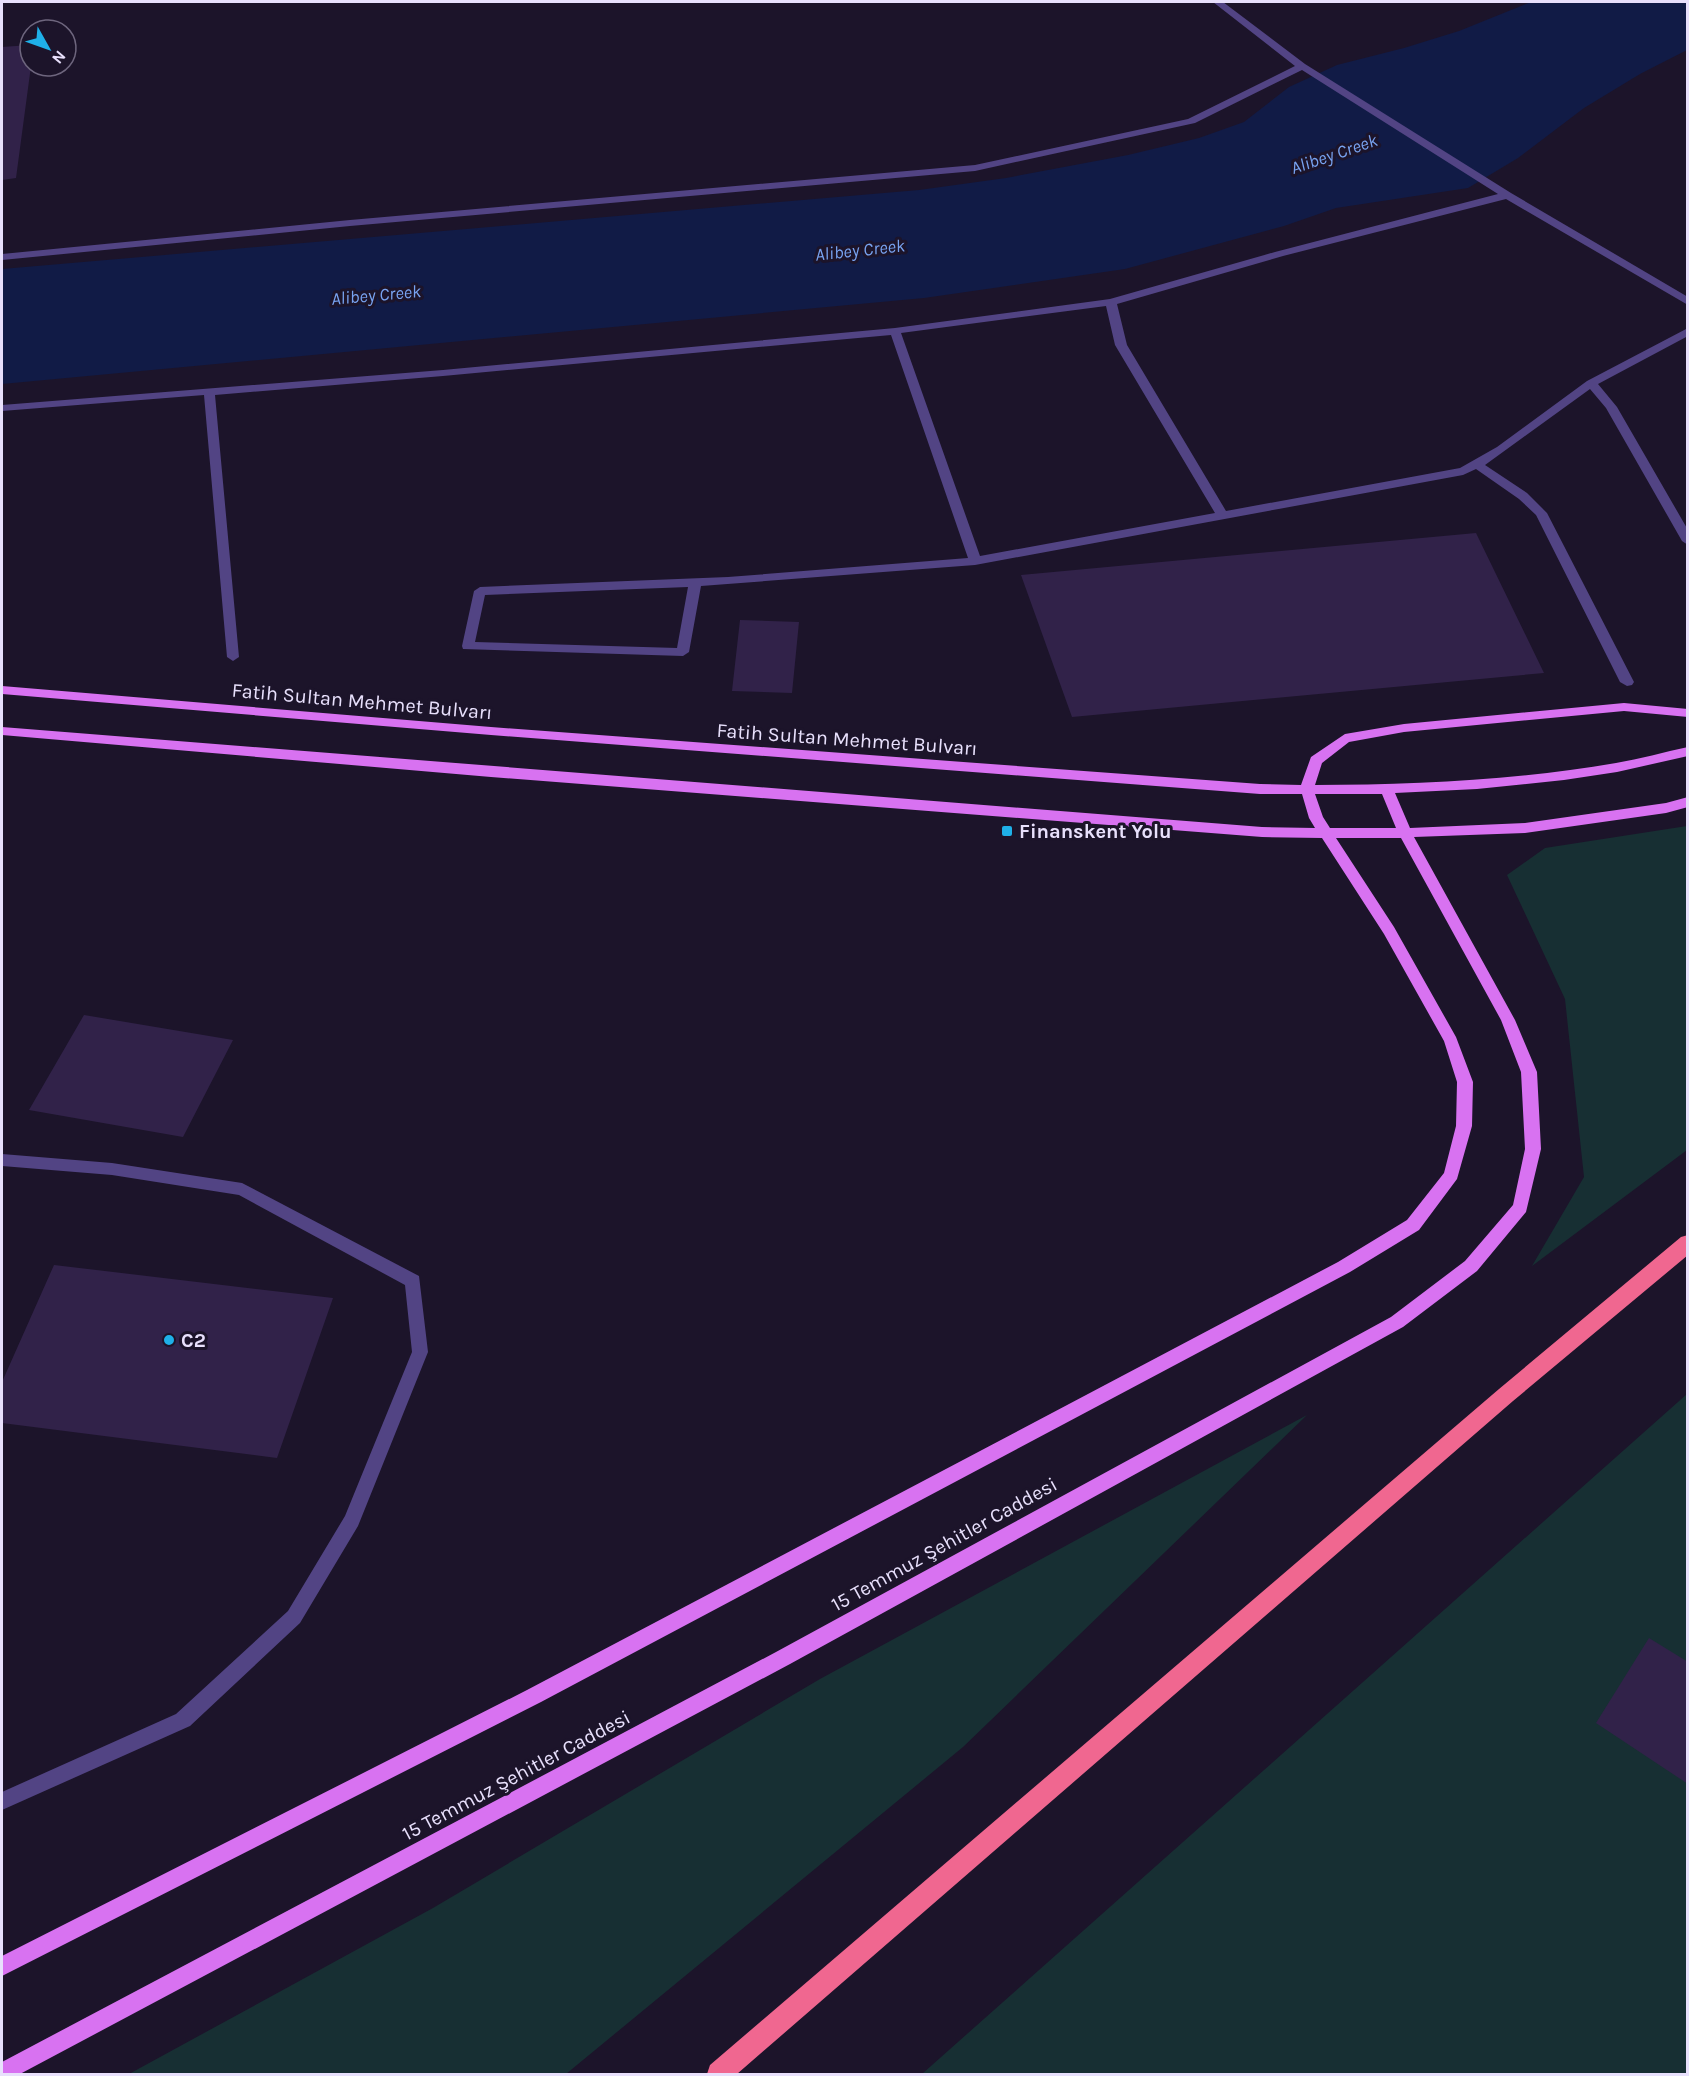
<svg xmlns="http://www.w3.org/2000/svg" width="1689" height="2076" font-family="Karla,sans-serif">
<rect width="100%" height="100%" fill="#1c142a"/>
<!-- green -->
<path fill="#172f33" d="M1687 826V1150L1532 1266 1584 1177 1565 999 1507 875 1545 848Z
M1687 1394V2074H922Z
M1307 1415 963 1747 566 2074H129L433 1908 820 1679Z"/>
<!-- water -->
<path fill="#111b46" d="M1531 2H1687V50L1640 74 1584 108 1518 158 1468 188 1336 208 1284 226 1125 269 924 298 2 384V269L919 190 1006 178 1128 155 1199 138 1244 122 1289 87 1337 65 1404 48 1459 31Z"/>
<!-- building -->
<path fill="#312249" d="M30 45 31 66 16 178 2 180V47Z
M1476 533 1544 673 1072 717 1021 575Z
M740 620 799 622 792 693 732 691Z
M84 1015 233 1040 183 1137 29 1110Z
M54 1265 333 1298 277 1458 2 1423V1382Z
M1649 1638 1688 1662V1784L1596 1723Z"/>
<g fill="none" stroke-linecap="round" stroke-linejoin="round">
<!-- minor -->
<path fill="#524484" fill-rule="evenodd" d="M1213 2H1223L1305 64 1511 193 1688 297V305L1506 199 1283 256 1117 304 1127 345 1226 511 1460 468 1497 447 1587 381 1688 328V336L1598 384 1617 407 1688 530V545L1682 541 1606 408 1590 389 1485 465 1527 493 1547 513 1634 682 1632 685 1627 686 1620 682 1536 515 1519 499 1476 469 1463 475 975 565 701 586 689 652 683 656 463 649 462 646 474 591 480 587 728 577 968 558 891 335 443 376 215 395 239 657 233 661 227 657 204 395 2 411V405L443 370 895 328 1110 299 1275 252 1498 194 1302 70 1195 123 975 171 350 226 2 260V254L350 220 975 165 1188 119 1295 66ZM1106 306 1115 345 1215 513 980 556 901 333ZM688 587 677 648 475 642 485 595Z
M2 1154 112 1163 242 1183 419 1276 428 1352 358 1526 300 1623 190 1726 2 1810V1792L176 1714 288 1611 345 1516 412 1352 405 1285 239 1195 112 1175 2 1166Z"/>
<!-- major -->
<path fill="#d872f1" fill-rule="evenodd" d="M2 686 491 727 1260 784 1301 785 1311 757 1345 734 1404 724 1624 703 1688 709V717L1624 711 1404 732 1349 742 1322 763 1315 785C1415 785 1517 780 1616 763 1640 759 1664 752 1688 747V756L1617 772 1564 780 1477 789 1395 793 1410 828 1525 823 1666 803 1688 797V807L1666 813 1525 833 1414 837 1515 1020 1537 1072 1541 1149 1526 1212 1477 1271 1403 1327 790 1664 20 2074H2V2062L776 1652 1391 1317 1465 1261 1513 1205 1525 1149 1521 1072 1501 1020 1401 838H1336L1394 927 1456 1037 1473 1082 1472 1126 1457 1179 1419 1230 1350 1272 541 1702 2 1976V1956L527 1690 1338 1262 1407 1220 1444 1173 1456 1126 1457 1082 1444 1041 1384 934 1322 838 1262 837 491 777 2 735V727L1262 827 1315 828 1309 818 1302 794H1260L491 735 2 694ZM1315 794H1382L1396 828H1330L1323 817Z"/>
<!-- highway -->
<path fill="#f06790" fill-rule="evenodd" d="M1688 1235V1255L1513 1401 737 2074H707L710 2065 1499 1389 1681 1237Z"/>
</g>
<!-- markers -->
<g fill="#1fb0e8" stroke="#1c142a" stroke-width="2">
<rect x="1001" y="825" width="12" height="12" rx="3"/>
<circle cx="169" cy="1340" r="6"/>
</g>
<g text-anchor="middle" stroke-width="6" stroke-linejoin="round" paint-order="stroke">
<!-- far-water labels -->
<g font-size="18" font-style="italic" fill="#78a3f1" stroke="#1c142a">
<text transform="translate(1334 154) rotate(-19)" y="6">Alibey Creek</text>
<text transform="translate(860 250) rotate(-6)" y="6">Alibey Creek</text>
<text transform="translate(376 295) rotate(-5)" y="6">Alibey Creek</text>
</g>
<!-- street labels -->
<g font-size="20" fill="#e8e0fc" stroke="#1c142a">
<text transform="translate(362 701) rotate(5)" y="7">Fatih Sultan Mehmet Bulvarı</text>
<text transform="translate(847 739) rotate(4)" y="7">Fatih Sultan Mehmet Bulvarı</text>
<text transform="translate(944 1544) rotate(-29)" y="7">15 Temmuz Şehitler Caddesi</text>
<text transform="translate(516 1775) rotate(-28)" y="7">15 Temmuz Şehitler Caddesi</text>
</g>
<!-- poi labels -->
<g font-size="20" font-weight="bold" fill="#e8e0fc" stroke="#1c142a" text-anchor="start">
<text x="1019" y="838">Finanskent Yolu</text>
<text x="181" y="1347">C2</text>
</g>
</g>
<!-- border -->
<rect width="1689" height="2076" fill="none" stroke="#e8e0fc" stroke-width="6"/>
<!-- north arrow -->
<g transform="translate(48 48) rotate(130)"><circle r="28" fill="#1c142a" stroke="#6e667e" stroke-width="1.5"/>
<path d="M0-4.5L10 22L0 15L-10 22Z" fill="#1fb0e8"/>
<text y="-9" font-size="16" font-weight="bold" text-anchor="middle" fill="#e8e0fc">N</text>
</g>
</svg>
